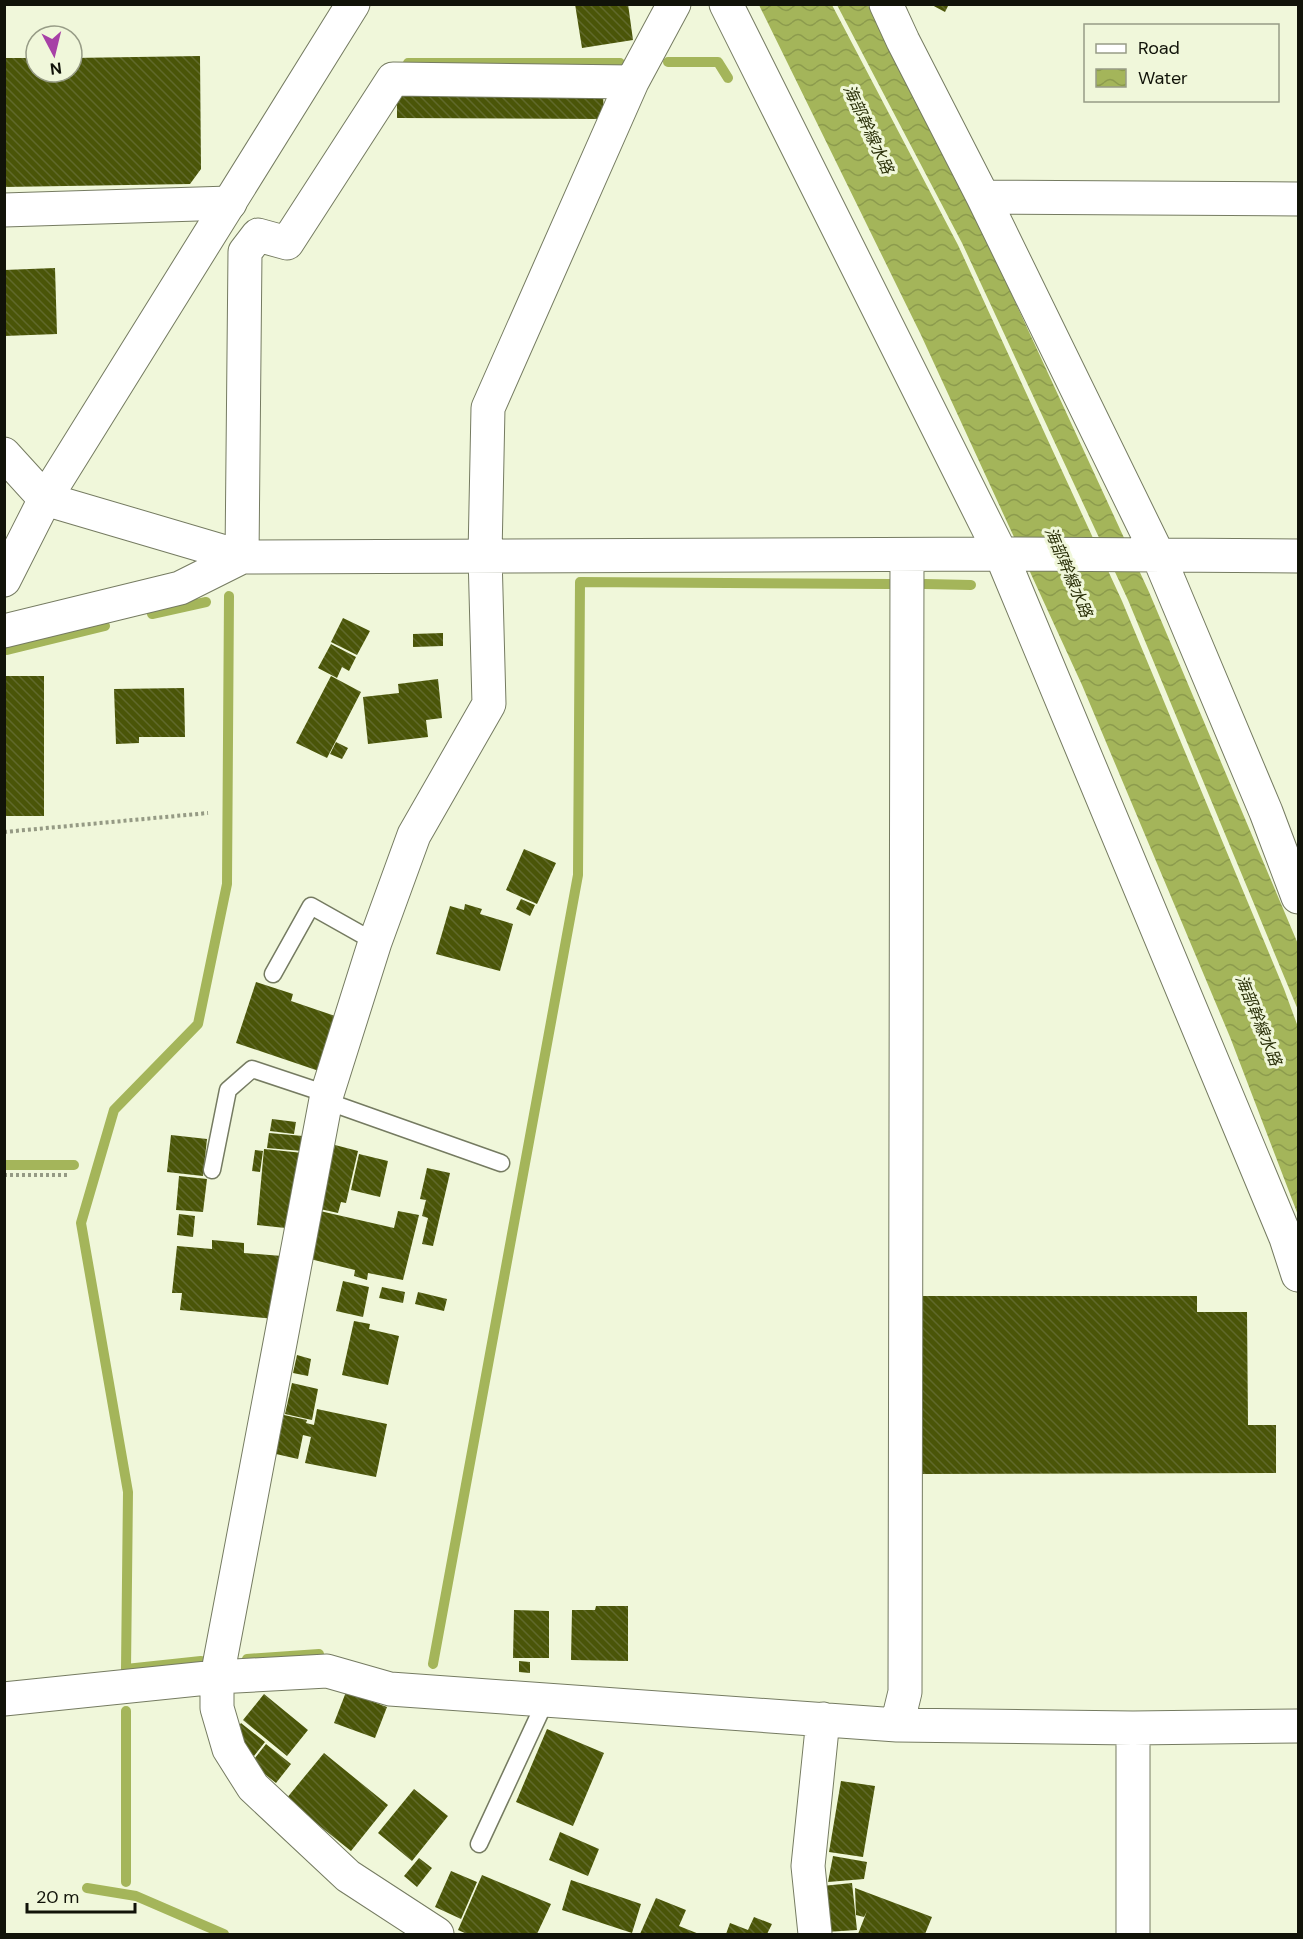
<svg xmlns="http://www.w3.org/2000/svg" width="1303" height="1939" font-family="'DM Sans','Noto Sans JP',sans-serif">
<defs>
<pattern id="water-waves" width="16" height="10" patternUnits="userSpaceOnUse" patternTransform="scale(1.5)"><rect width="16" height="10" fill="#a4b55a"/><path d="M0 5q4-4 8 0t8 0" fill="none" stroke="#8c9b4d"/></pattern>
<pattern id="building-back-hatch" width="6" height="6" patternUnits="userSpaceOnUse" patternTransform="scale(1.5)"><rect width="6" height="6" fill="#4a5508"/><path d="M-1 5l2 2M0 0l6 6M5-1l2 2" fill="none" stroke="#60692b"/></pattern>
</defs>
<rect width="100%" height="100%" fill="#f0f7da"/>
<!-- water -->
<path fill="url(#water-waves)" d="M759 5H832L958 245 1122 601 1284 989 1298 1027V1215L1230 1037 1082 685 921 335Z
M837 5H868L976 217 1149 592 1298 944V1010L1128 600 962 243Z"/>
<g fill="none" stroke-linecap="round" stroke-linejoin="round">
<!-- stream -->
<path stroke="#a4b55a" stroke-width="10" d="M668 62H718L728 78
M408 63H620
M925 584 971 585
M152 614 206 602
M7 650 105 626
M4 1165H74
M247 1659 319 1654
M201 1661 126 1669 128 1492 81 1223 114 1110 198 1024 227 884 229 596
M433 1664 578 875 580 582 890 584
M126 1882V1711
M87 1888 136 1896 224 1934"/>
</g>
<!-- building -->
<path fill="url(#building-back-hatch)" d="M575 4H628L633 40 582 48Z
M930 4H949L945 12Z
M200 56 201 169 190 184 4 187V58H36V72H72V58Z
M397 93H603L604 119 397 118Z
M55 268 57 334 4 336V270Z
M343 618 370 631 357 655 331 642Z
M443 633V646L413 647V634Z
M331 644 356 657 349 671 342 667 337 678 318 668Z
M4 676H44V816H4Z
M331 676 361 692 327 758 296 743Z
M438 679 442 718 426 720 428 737 368 744 363 697 399 693 398 684Z
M184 688 185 737H139V743L116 744 114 689Z
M336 742 348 748 342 759 330 754Z
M524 849 556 863 537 904 506 890Z
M521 899 535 905 530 916 516 909Z
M465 904 482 909 480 914 513 924 500 971 436 954 450 906 464 910Z
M256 982 293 994 291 1001 338 1017 319 1071 236 1043Z
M272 1119 296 1122 294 1134 270 1131Z
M269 1133 303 1136 302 1151 267 1148Z
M171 1135 207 1139 203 1176 167 1172Z
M335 1145 358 1151 346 1203 341 1202 338 1213 320 1209Z
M264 1149 303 1153 295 1229 257 1225Z
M255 1150 263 1151 260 1172 252 1171Z
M359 1154 388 1161 380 1197 351 1190Z
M427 1168 450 1173 433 1246 422 1244 428 1218 422 1216 426 1200 420 1199Z
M179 1176 207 1179 203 1212 176 1210Z
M320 1211 394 1228 398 1211 419 1215 403 1280 368 1273 367 1280 354 1276 355 1270 310 1259Z
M179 1214 195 1216 193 1237 177 1235Z
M212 1240 244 1243V1253L282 1256 275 1319 180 1310 182 1293H172L177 1246 212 1249Z
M343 1281 369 1287 363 1317 336 1311Z
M382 1287 405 1292 403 1303 379 1298Z
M418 1292 447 1299 444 1311 415 1304Z
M922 1296H1197V1312H1247L1248 1425H1276V1473L922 1474Z
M354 1321 370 1324 369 1329 399 1336 388 1385 342 1375Z
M297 1355 311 1359 308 1376 293 1373Z
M292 1383 318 1389 312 1420 285 1414Z
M317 1409 387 1424 376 1477 305 1463 311 1437 303 1435 298 1459 276 1454 284 1415 307 1420 306 1423 314 1425Z
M596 1606H628V1661L571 1660 572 1610H595Z
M514 1610 549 1611V1658H513Z
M519 1661 530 1662V1673L519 1672Z
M346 1692 387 1707 375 1738 334 1723Z
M264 1694 308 1730 287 1756 243 1720Z
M241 1723 265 1742 254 1756 230 1737Z
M547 1729 604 1753 573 1826 516 1802Z
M266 1744 291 1764 276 1783 251 1763Z
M324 1753 388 1805 351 1851 286 1799Z
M841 1781 875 1786 863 1857 829 1852Z
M414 1789 448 1816 412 1861 378 1833Z
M560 1832 599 1849 588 1876 549 1860Z
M833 1856 867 1862 864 1879 828 1882Z
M419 1858 432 1868 417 1887 404 1876Z
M451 1871 477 1882 461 1919 435 1907Z
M482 1875 551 1904 537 1934H467L458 1930Z
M571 1880 641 1904 632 1933 562 1910Z
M852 1883 857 1930 826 1932 822 1886Z
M855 1888 932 1917 925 1934H858L867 1911 864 1917 856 1915Z
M656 1898 686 1910 679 1926 699 1934H640Z
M754 1917 772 1924 767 1934H726L730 1923 748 1930Z"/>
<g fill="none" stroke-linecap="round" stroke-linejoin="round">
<defs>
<path id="service" d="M273 974 311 906 375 942
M326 1101 501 1163
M212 1170 228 1090 252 1069 327 1094
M479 1844 546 1700"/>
<path id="minor" d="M726 4 1001 554 1286 1238 1298 1275
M886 4 903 41 983 197 1158 555 1266 812 1298 897
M983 197 1298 199
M4 210 230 203
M45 499 242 557 1001 554 1298 556
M4 631 180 588 242 557 245 252 258 235 287 243 393 79 632 82
M4 1699 217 1677 327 1671 390 1689 897 1725 1133 1728 1298 1726
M897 1725 905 1692 907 555
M437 1934 348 1876 253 1787 229 1749 217 1708V1677L327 1094 375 942 414 835 489 704 485 555 488 408 632 82 674 4
M815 1934 808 1866 823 1719
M1133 1934V1728"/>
<path id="tertiary" d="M4 454 45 499
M4 580 45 499 353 4"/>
</defs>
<!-- service casing -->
<use href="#service" stroke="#757b61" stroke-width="19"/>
<!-- minor casing -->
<use href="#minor" stroke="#757b61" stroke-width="35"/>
<!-- tertiary casing -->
<use href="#tertiary" stroke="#757b61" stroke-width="35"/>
<!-- path -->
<path stroke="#959a84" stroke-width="4" stroke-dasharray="3 3" stroke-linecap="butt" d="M4 832 208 813
M4 1175H69"/>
<!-- service -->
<use href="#service" stroke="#fff" stroke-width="16"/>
<!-- minor -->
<use href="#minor" stroke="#fff" stroke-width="33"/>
<!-- tertiary -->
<use href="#tertiary" stroke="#fff" stroke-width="33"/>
</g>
<g text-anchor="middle" stroke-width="6" stroke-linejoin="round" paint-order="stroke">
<!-- water labels -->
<g font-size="16" font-style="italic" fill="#2a3008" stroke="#f0f7da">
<text transform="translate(869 129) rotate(65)" y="6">海部幹線水路</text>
<text transform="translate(1069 572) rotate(67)" y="6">海部幹線水路</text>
<text transform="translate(1259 1020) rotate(68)" y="6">海部幹線水路</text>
</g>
</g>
<!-- border -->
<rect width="1303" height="1939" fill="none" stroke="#111309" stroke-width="12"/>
<!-- legend -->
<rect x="1084" y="24" width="195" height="78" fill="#f0f7da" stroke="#979c86" stroke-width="1.5"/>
<rect x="1096" y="44" width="30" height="9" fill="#ffffff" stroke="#979c86" stroke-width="1.5"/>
<text x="1138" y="54" font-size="18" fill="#111309">Road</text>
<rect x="1096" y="69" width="30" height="18" fill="url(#water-waves)" stroke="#979c86" stroke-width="1.5"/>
<text x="1138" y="84" font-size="18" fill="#111309">Water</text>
<!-- north arrow -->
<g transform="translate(54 54) rotate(173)"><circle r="28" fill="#f0f7da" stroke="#979c86" stroke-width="1.5"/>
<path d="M0-4.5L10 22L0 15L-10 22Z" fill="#a741a6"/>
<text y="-9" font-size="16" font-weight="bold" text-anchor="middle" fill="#111309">N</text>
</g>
<!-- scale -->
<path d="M27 1903v9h108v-9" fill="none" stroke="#111309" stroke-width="3"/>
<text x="36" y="1903" font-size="18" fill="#111309" stroke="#f0f7da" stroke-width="4.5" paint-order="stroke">20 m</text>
</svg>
